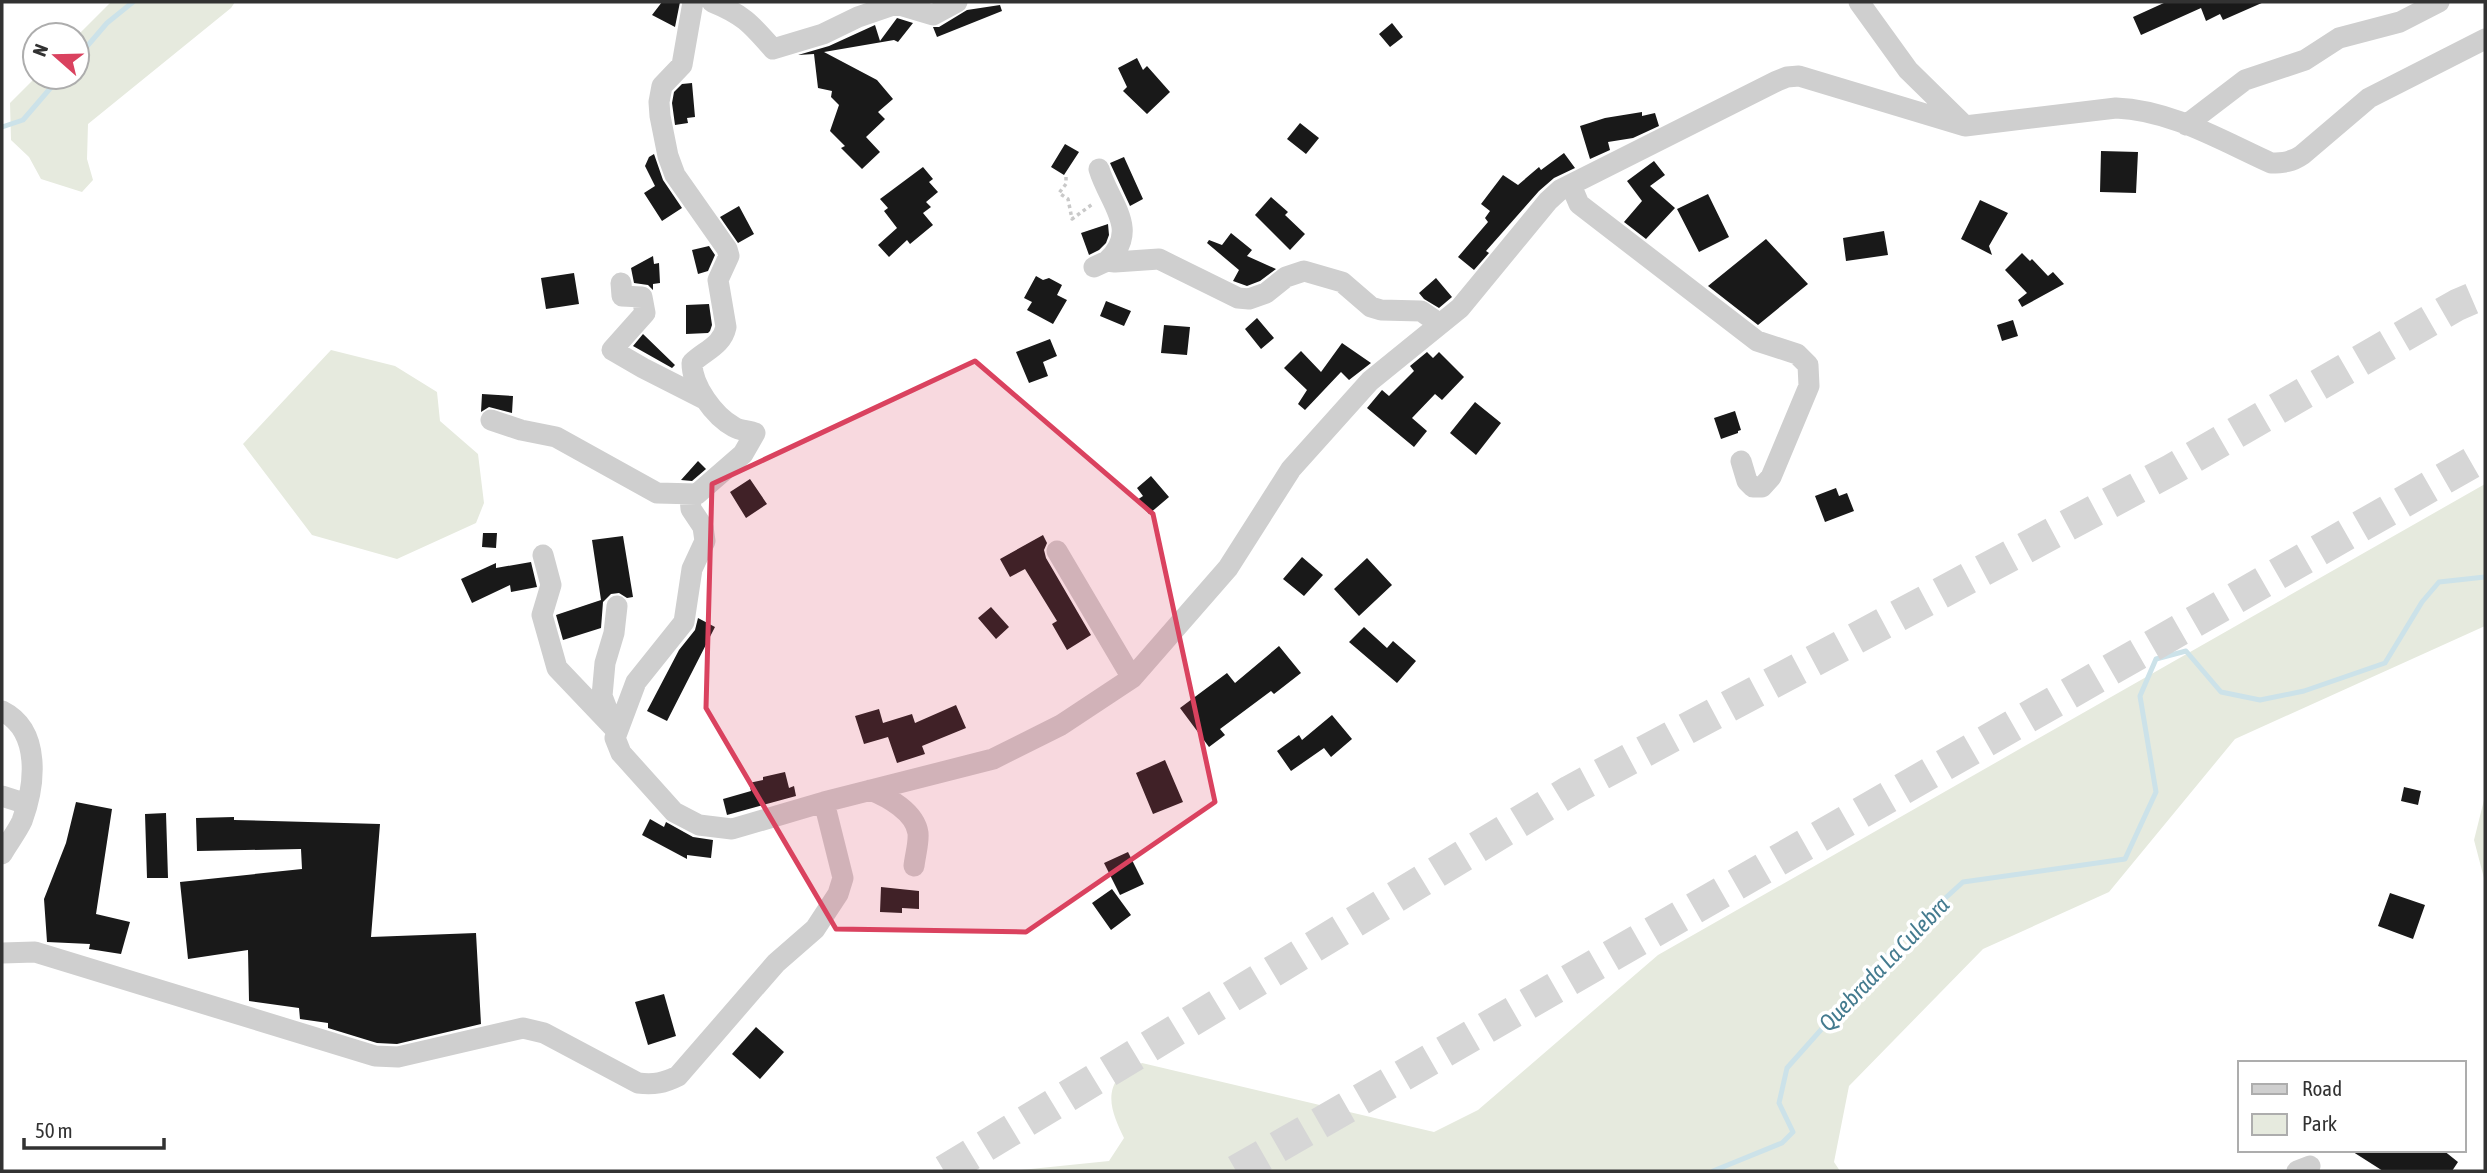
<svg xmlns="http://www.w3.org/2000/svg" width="2487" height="1173" font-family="'Asap Condensed',sans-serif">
<rect width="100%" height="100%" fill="#fff"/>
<!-- green -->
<path fill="#e6eade" d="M111 2H235L231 8 88 124 87 159 93 180 82 192 41 179 29 157 11 140 10 103 36 77H77V36Z
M331 350 395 366 437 392 440 421 478 454 484 503 476 523 397 559 312 535 243 444Z
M2485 484V626L2235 739 2109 892 1983 949 1849 1086 1834 1162 1840 1171H1010L1109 1161 1124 1138C1115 1119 1104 1097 1118 1078 1123 1072 1135 1067 1142 1063L1434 1132 1478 1110 1658 955Z
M2485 796V882L2474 840Z"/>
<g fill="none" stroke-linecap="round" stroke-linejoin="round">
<!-- stream -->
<path stroke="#cce2e9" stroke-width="5" d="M77 58 107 23 133 2
M2 127 23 120 60 77
M1713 1171 1782 1143 1793 1132 1779 1103 1787 1068 1908 932 1963 882 2125 859 2156 792 2140 696 2156 659 2186 651 2221 692 2260 700 2304 691 2385 663 2422 602 2439 582 2485 577"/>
</g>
<!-- building -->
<path fill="#191919" d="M662 2H680L675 27 652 15Z
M2166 2H2264L2223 20 2220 14 2206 21 2201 8 2141 35 2133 17Z
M1000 5 1002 11 937 37 933 27H939L967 10Z
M897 18 913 23 898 42 894 40 824 52 877 80 893 99 878 112 885 119 866 137 880 152 862 169 841 148 845 146 830 131 839 105 831 97 832 91 818 88 814 54 798 55 829 46 875 25 880 41Z
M1392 23 1403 37 1390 47 1379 34Z
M1137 58 1143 70 1147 66 1170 92 1147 114 1123 91 1127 87 1118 68Z
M692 83 695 117 687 118 688 123 675 125 672 103 674 92 682 84Z
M1642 112V116L1655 113 1659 126 1633 138 1608 142 1610 150 1590 159 1580 126 1605 118Z
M1300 123 1319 138 1306 154 1287 139Z
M1065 144 1079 152 1064 175 1051 167Z
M2101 151 2138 152 2136 193 2100 192Z
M1564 153 1575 168 1554 178 1539 191 1486 251 1489 253 1474 270 1458 257 1488 222 1485 218 1490 211 1481 204 1503 175 1518 185 1539 167 1541 170Z
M654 154 663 180 682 208 662 221 644 193 655 186 645 166 649 157Z
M1124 157 1143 199 1130 206 1110 163Z
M1654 161 1665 175 1650 186 1675 208 1646 239 1624 222 1642 201 1627 181Z
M923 167 933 179 929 182 938 192 926 202 931 207 923 213 933 225 910 244 907 240 889 257 878 245 897 228 884 211 888 208 880 199Z
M1708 194 1729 237 1699 252 1677 209Z
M1271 197 1288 212 1285 215 1305 234 1290 250 1255 215Z
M1980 200 2008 213 1989 246 1992 255 1961 239Z
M739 206 754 234 738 243 720 217Z
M1108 224 1109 235 1106 243 1099 250 1089 255 1081 233Z
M1884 231 1888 255 1846 261 1843 238Z
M1231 233 1252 250 1247 256 1276 269 1260 281 1247 286 1233 281 1239 270 1207 243 1209 240 1222 245Z
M1766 239 1808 284 1758 325 1708 286Z
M709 246 715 255 708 271 698 274 692 250Z
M2022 253 2030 261 2032 259 2048 276 2053 272 2064 284 2022 307 2018 300 2027 293 2005 270Z
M653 256 654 264 659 263 660 283 653 284V290L648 285 634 283 631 268Z
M574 273 579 304 546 309 541 278Z
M1036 276 1043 280 1049 278 1062 285 1057 295 1067 300 1053 324 1027 310 1032 302 1024 298Z
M1436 278 1452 297 1439 308 1424 299 1419 293Z
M1106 301 1131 311 1124 326 1100 316Z
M709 304 712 325 710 331 708 333 686 334V305Z
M1257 318 1274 338 1261 349 1245 329Z
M2013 320 2018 336 2002 341 1997 325Z
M1164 325 1190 327 1187 355 1161 353Z
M643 334 675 365 672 368 633 346Z
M1050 339 1057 356 1043 362 1048 376 1029 383 1016 352Z
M1342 343 1371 363 1349 380 1341 372 1305 410 1298 404 1307 390 1284 368 1301 351 1321 372Z
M1427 352 1433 358 1439 352 1464 377 1442 400 1435 394 1412 418 1427 431 1414 447 1367 408 1382 390 1389 396 1414 371 1410 366Z
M482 394 513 396 512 413 489 407 481 412Z
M1475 402 1501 423 1476 455 1450 433Z
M1735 411 1741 430 1738 431V433L1721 439 1714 418Z
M698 461 706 469 692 481 681 480Z
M1151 476 1169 497 1149 514 1137 500 1143 496 1137 488Z
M750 479 767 504 746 518 730 492Z
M1836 488 1839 496 1847 493 1854 511 1825 522 1815 496Z
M483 533H497L496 548 482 547Z
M1043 535 1047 543 1044 550 1046 558 1091 635 1067 650 1052 624 1057 621 1025 569 1010 577 1000 559Z
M623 536 633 597 627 598 619 593 611 594 603 602 601 628 563 640 556 615 601 600 592 540Z
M1302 557 1323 575 1304 596 1283 579Z
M1367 558 1392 585 1359 616 1334 589Z
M531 562 537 587 511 592 510 585 472 603 461 579 496 563V568Z
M991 607 1009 627 996 639 978 618Z
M698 618 715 627 667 721 647 711 679 650 695 630Z
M1364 627 1387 648 1393 641 1416 661 1397 683 1349 642Z
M1279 646 1301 673 1274 694 1271 691 1220 729 1225 735 1209 747 1180 708 1227 673 1235 683Z
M956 705 966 728 922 746 925 754 897 763 888 737 864 744 855 716 879 709 883 723 912 714 915 723Z
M1332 715 1352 739 1331 757 1324 748 1291 771 1277 751 1299 735 1302 740Z
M1165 760 1183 802 1153 814 1136 773Z
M785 772 789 788 794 786 796 796 727 815 723 799 751 791 749 783 763 780V777Z
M2404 787 2421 791 2418 805 2401 801Z
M76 802 112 809 96 914 130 922 121 954 89 949 90 944 47 942 44 899 66 843Z
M166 813 168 878H147L145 814Z
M234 817V820L380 824 371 937 476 933 481 1024 397 1044 377 1043 328 1028V1023L300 1019 299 1008 249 1001 248 950 188 959 180 882 302 869 301 849 197 851 196 818Z
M650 819 664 827 666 822 693 837 713 840 711 858 687 855V859L642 835Z
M1128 852 1144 884 1120 895 1104 863Z
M881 887 919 891V909L902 908V913L880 912Z
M1112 889 1131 915 1111 930 1092 903Z
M2390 893 2425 905 2413 939 2378 926Z
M664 994 676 1036 648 1045 635 1002Z
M756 1027 784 1052 760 1079 732 1054Z
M2350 1150H2443L2458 1162 2452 1171H2383Z"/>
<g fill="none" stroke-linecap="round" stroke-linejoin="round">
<!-- highway-tunnel -->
<path stroke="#d6d6d6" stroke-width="32" stroke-dasharray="32 16" stroke-linecap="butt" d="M944 1171 1570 791 2171 470 2457 305 2485 293
M1236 1171 2485 455"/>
<!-- path -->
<path stroke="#c9c9c9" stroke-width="3.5" stroke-dasharray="3.5 3.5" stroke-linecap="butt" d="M1066 177V184L1059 193 1068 199 1072 219 1094 203"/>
<!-- minor -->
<path stroke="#cfcfcf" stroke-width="21" d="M693 2 682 65 662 86 659 102 660 116 668 156 675 175 727 249 729 256 718 280 726 327C722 346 704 351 692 363 692 386 714 416 734 427 740 431 749 430 755 433L743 454 697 494 690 497 691 509 703 527 705 541 692 569 684 622 636 682 615 738 621 753 674 812 699 825 732 829 824 802
M712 2C744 15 751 24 773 49L823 34 858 17 896 4 933 15 957 2
M1859 2 1908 70 1961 122
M2186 125 2245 80 2305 60 2339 38 2400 22 2439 2
M1099 169C1109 203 1141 230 1107 261
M1571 185 1579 204 1757 341 1797 354 1808 365 1809 386 1771 477 1762 487H1753L1747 481 1741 461
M1094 267 1107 261 1115 262 1159 259 1238 298 1249 299 1266 293 1286 277 1304 271 1342 282 1371 307 1381 310 1421 311 1440 324
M621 283 622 296 642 297 645 313 612 350 643 368 706 400
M491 420 521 430 556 437 657 493 697 494
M1057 551 1132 678
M543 555 551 585 542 615 557 668 616 730
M2 711C42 731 35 786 22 821 17 832 8 843 2 854
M612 722 602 696 605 663 614 633 617 606
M870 790C888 797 915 812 918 833 919 843 915 856 914 866
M2 796 27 804
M2 953 35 952 375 1056 398 1057 523 1028 544 1033 638 1083C654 1085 664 1083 678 1076L776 963 815 929 838 894 843 878 824 802 993 759 1061 725 1132 678 1228 568 1291 469 1370 381 1460 308 1548 201 1560 190 1777 81 1787 77 1799 76 1965 126 2116 108C2171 110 2222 141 2271 163 2283 163 2292 162 2302 155L2369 98 2485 39
M2297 1171 2310 1166"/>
</g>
<!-- marked area -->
<path fill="#da425f" fill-opacity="0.2" stroke="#da425f" stroke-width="5" stroke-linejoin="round" d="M975 361 1153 514 1215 802 1026 932 836 929 706 708 712 484Z"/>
<g text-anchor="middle" stroke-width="7" stroke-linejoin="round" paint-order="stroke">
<!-- water labels -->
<g font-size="23" font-style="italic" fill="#447b8f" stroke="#fff">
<text transform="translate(1884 964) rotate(-46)" y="8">Quebrada La Culebra</text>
</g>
</g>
<!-- border -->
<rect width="2487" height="1173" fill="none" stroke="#323232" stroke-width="7"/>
<!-- legend -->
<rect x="2238" y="1061" width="228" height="91" fill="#ffffff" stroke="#adadad" stroke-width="2"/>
<rect x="2252" y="1084" width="35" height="10" fill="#cfcfcf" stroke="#adadad" stroke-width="2"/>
<text x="2302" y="1096" font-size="21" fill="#323232">Road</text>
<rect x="2252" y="1114" width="35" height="21" fill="#e6eade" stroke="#adadad" stroke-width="2"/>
<text x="2302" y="1131" font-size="21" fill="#323232">Park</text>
<!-- north arrow -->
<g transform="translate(56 56) rotate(290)"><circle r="33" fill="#ffffff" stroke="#adadad" stroke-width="2"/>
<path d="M0-5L12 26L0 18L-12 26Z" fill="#da425f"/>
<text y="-10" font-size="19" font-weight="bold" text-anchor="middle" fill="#323232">N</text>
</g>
<!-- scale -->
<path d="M24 1138v10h140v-10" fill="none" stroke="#323232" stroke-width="3.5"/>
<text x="35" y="1138" font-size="21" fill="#323232" stroke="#ffffff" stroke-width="5" paint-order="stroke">50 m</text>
</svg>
